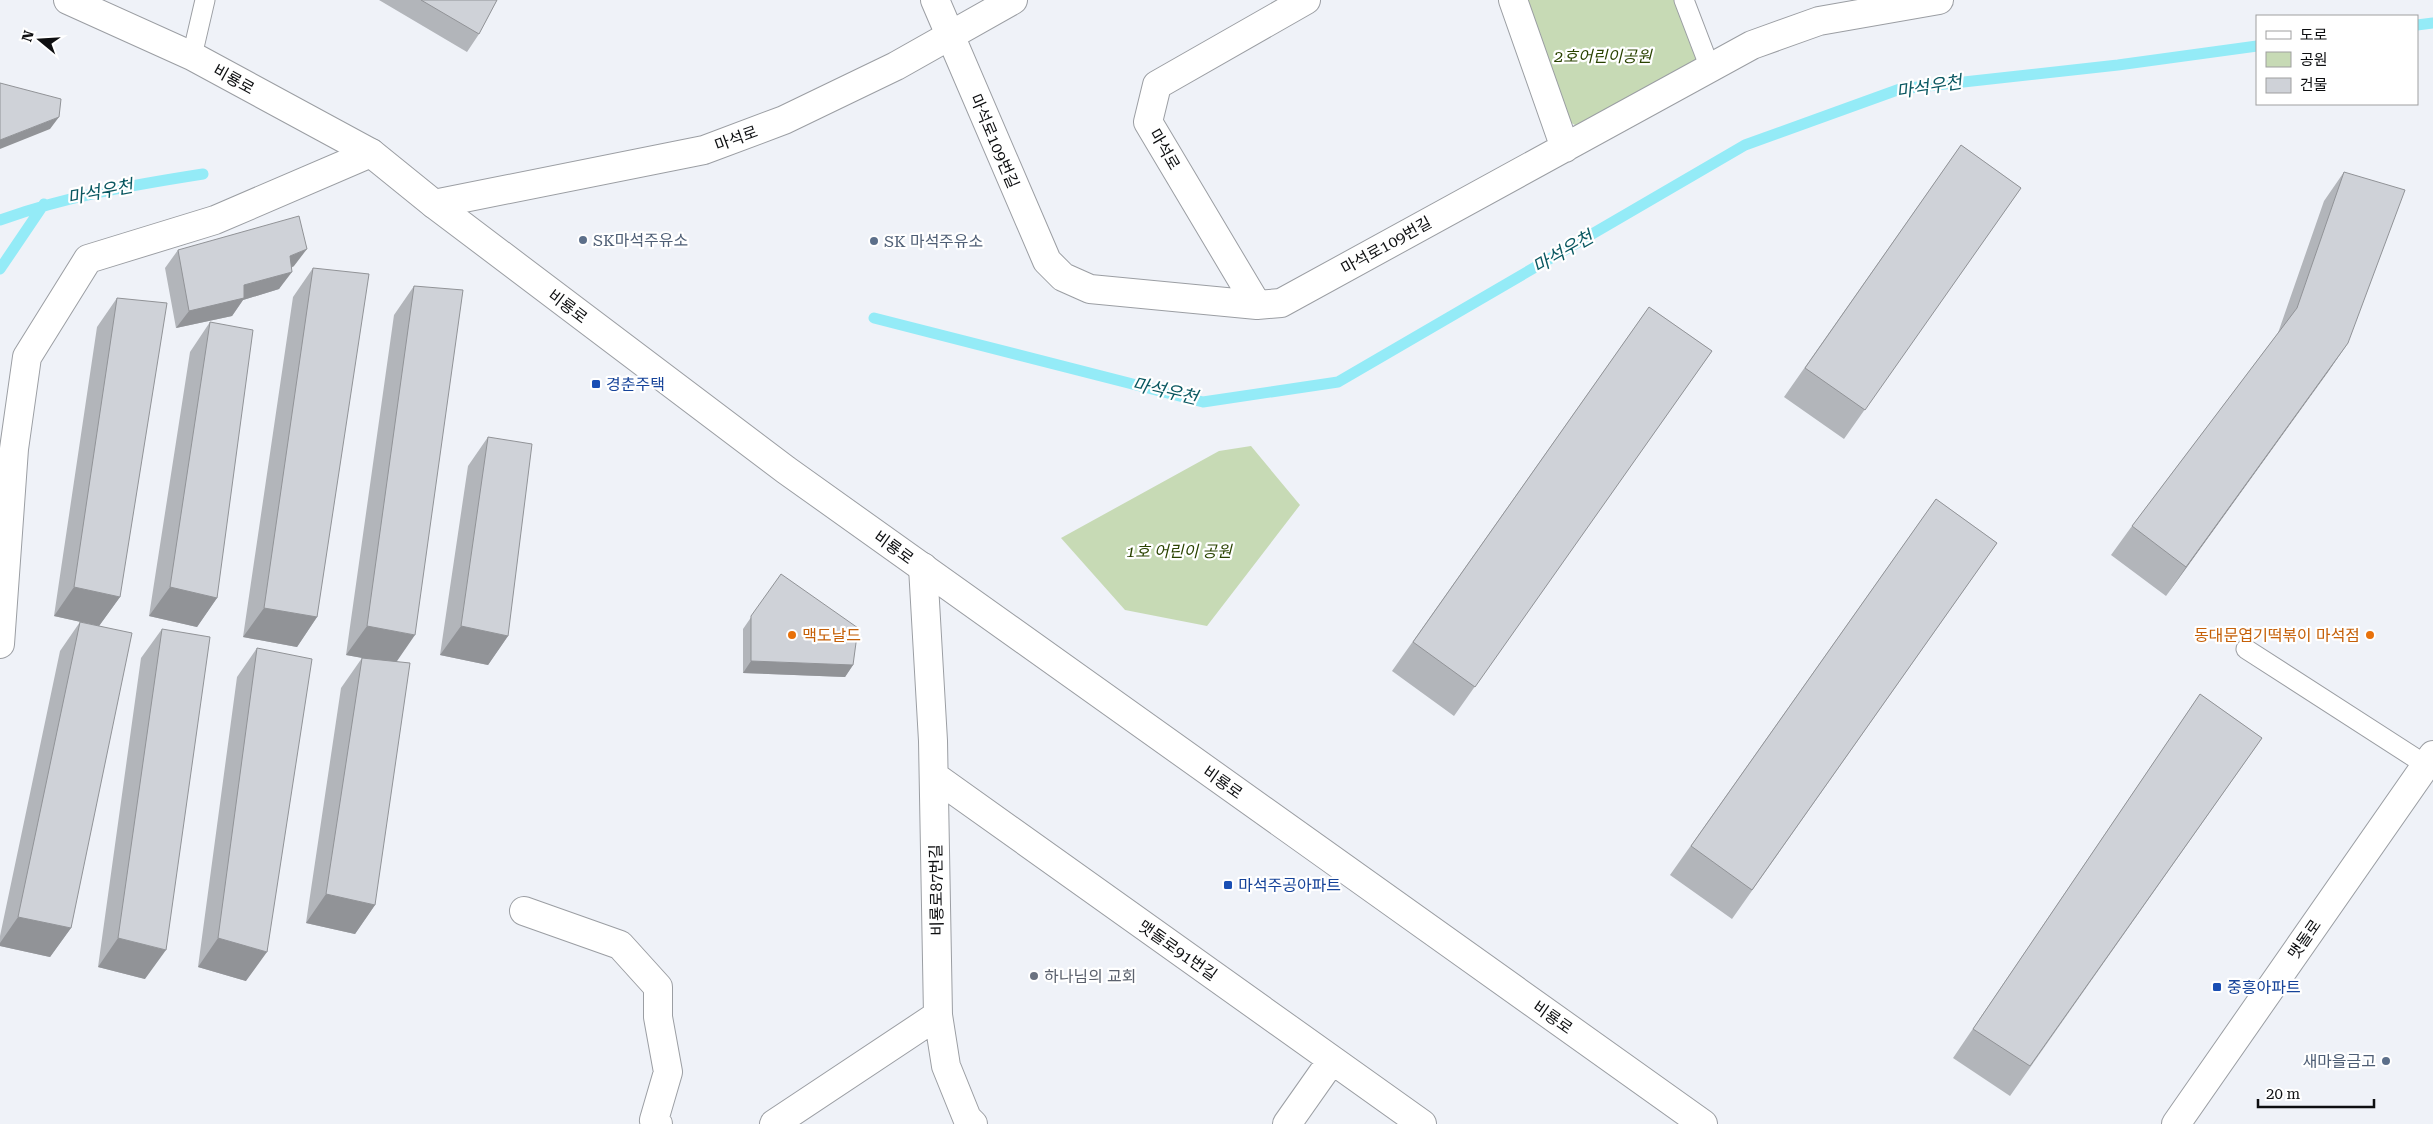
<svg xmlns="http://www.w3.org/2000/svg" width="2433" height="1124" font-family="'Roboto Serif','Noto Sans KR',serif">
<rect width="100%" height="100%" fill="#eff2f8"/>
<!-- green -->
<path fill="#c7dab5" d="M1525 0H1679L1700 55 1694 70 1584 130 1566 120Z
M1251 446 1300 505 1207 626 1125 610 1061 538 1219 451Z"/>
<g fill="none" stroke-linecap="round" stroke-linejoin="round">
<!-- stream -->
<path stroke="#94ebf7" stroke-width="11" d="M2417 25 2433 23
M0 220C67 196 133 185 203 174
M0 269 44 204
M874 318 1203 402 1338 382 1745 145 1900 89 2118 65 2257 46"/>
<defs>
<path id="service" d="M1684 0 1710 68
M192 56 205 0
M2246 649 2426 765"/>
<path id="minor" d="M935 0 1047 261 1063 277 1090 289 1257 305 1281 303 1752 45 1819 21 1939 0
M1513 0 1565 148
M1257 305 1148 122 1157 85 1306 0
M923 567 933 741 938 1015 946 1066 967 1118 973 1124
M0 644 14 449 27 357 88 259 215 220 371 153
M934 776 1422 1124
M524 911 620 945 658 987V1017L668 1072 654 1120 658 1124
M774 1124 938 1015
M1287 1124 1332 1060"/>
<path id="tertiary" d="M434 204 786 470 1703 1124
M2176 1124 2433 755"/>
<path id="secondary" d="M68 0 192 56 371 153 434 204 704 150 784 120 896 66 1013 0"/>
</defs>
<!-- service casing -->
<use href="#service" stroke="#9b9ea3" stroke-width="21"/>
<!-- minor casing -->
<use href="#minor" stroke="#9b9ea3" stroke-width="30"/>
<!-- tertiary casing -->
<use href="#tertiary" stroke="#9b9ea3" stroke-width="30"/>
<!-- secondary casing -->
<use href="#secondary" stroke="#9b9ea3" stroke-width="30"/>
<!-- service -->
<use href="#service" stroke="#fff" stroke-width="19"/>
<!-- minor -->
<use href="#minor" stroke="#fff" stroke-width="28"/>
<!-- tertiary -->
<use href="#tertiary" stroke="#fff" stroke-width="28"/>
<!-- secondary -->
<use href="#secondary" stroke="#fff" stroke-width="28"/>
</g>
<!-- wall -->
<path fill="#b2b5ba" d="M379 0H497L479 34 467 52Z
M1961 145 2021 188 1844 439 1784 397Z
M2344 172 2348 343 2166 596 2111 555 2132 526 2278 333 2324 201Z
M178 250 294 266 291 268 279 289 243 300 232 316 176 328 165 268Z
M313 268 317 617 297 647 243 637 293 297Z
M414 286 396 662 375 905 355 934 306 923 341 688 362 658 369 659 346 655 394 315Z
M117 298 120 597 99 626 54 616 97 327Z
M1649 307 1712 351 1454 716 1392 671Z
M210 322 217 598 197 627 149 616 190 352Z
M488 437 508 636 488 665 440 655 468 466Z
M1936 499 1997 543 1732 919 1670 875Z
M781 574 853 665 845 677 743 673V629Z
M80 622 71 928 50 957 0 946V936L60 651Z
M162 629 145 979 98 967 141 658Z
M257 648 246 981 198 967 237 677Z
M2200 694 2262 738 2010 1096 1953 1058Z"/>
<!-- shaded-wall -->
<path fill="#919397" d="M59 117 50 129 0 149V140Z
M307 249 294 266 278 274 290 256Z
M292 272 279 289 243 300 232 316 176 328 189 311 244 285Z
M2348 343 2328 372 2166 596 2186 567Z
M74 587 120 597 99 626 54 616Z
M170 587 217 598 197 627 149 616Z
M264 608 317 617 297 647 243 637Z
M367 626 415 635 395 664 346 655Z
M461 626 508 636 488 665 440 655Z
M751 661 853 665 845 677 743 673Z
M326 894 375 905 355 934 306 923Z
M18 917 71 928 50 957 0 946V943Z
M118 938 166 950 145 979 98 967Z
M218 938 267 952 246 981 198 967Z"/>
<!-- building -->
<path fill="#cfd2d8" stroke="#919397" d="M421 0H497L479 34Z
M0 83 61 99 59 117 0 140Z
M1961 145 2021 188 1865 410 1805 368Z
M2344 172 2405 190 2348 343 2186 567 2132 526 2297 308Z
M299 216 307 249 290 256 292 272 244 285V298L189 311 178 250Z
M313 268 369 274 317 617 264 608Z
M414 286 463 290 415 635 367 626Z
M117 298 167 303 120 597 74 587Z
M1649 307 1712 351 1475 687 1413 642Z
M210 322 253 330 217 598 170 587Z
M488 437 532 444 508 636 461 626Z
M1936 499 1997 543 1752 890 1691 846Z
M781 574 858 628 853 665 751 661V616Z
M80 622 132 633 71 928 18 917Z
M162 629 210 637 166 950 118 938Z
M257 648 312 659 267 952 218 938Z
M362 658 410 663 375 905 326 894Z
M2200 694 2262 738 2030 1066 1973 1029Z"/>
<!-- markers -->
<g fill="#5c6f8a" stroke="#fff" stroke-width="2">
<circle cx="583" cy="240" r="5"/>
<circle cx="874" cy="241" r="5"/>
<circle cx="2386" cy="1061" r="5"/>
</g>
<g fill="#1a4fb4" stroke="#fff" stroke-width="2">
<rect x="591" y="379" width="10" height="10" rx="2.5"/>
<rect x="1223" y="880" width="10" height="10" rx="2.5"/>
<rect x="2212" y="982" width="10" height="10" rx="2.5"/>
</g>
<g fill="#e8710a" stroke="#fff" stroke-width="2">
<circle cx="792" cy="635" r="5"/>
<circle cx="2370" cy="635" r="5"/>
</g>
<circle fill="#6b7280" stroke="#fff" stroke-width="2" cx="1034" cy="976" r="5"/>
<g text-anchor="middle" stroke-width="4.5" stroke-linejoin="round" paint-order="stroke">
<!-- park labels -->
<g font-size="16" font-style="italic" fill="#2a4301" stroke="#fff">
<text x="1603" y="62">2호어린이공원</text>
<text x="1179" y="557">1호 어린이 공원</text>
</g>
<!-- street labels -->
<g font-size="16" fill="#0e0f11" stroke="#fff">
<text transform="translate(234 79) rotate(29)" y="6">비룡로</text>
<text transform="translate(736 138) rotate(-20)" y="6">마석로</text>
<text transform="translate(995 141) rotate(67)" y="6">마석로109번길</text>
<text transform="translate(1165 149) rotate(60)" y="6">마석로</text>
<text transform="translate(1386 245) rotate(-29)" y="6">마석로109번길</text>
<text transform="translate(568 306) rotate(37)" y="6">비룡로</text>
<text transform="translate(894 547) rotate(36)" y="6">비룡로</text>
<text transform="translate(1223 782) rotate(35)" y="6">비룡로</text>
<text transform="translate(936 890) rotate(-91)" y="6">비룡로87번길</text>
<text transform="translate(2304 939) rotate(-55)" y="6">맷돌로</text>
<text transform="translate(1178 950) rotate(35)" y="6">맷돌로91번길</text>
<text transform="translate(1553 1017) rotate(35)" y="6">비룡로</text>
</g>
<!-- service labels -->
<g font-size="16" fill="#4e5e75" stroke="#fff" text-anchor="start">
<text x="593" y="246">SK마석주유소</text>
<text x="884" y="247">SK 마석주유소</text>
<text x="2376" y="1067" text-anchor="end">새마을금고</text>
</g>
<!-- transit labels -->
<g font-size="16" fill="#164399" stroke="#fff" text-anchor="start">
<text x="606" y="390">경춘주택</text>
<text x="1238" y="891">마석주공아파트</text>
<text x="2227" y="993">중흥아파트</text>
</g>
<!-- food labels -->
<g font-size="16" fill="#c56008" stroke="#fff" text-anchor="start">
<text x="802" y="641">맥도날드</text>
<text x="2360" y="641" text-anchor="end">동대문엽기떡볶이 마석점</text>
</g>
<!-- worship labels -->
<g font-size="16" fill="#5b616d" stroke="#fff" text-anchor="start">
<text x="1044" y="982">하나님의 교회</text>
</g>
<!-- water labels -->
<g font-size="18" font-style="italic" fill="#0a5861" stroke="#fff">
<text transform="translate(1929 87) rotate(-9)" y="6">마석우천</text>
<text transform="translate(100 192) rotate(-11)" y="6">마석우천</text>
<text transform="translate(1563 252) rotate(-30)" y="6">마석우천</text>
<text transform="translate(1165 391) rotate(13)" y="6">마석우천</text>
</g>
</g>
<!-- legend -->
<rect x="2256" y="15" width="162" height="90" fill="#ffffff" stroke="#9f9fa0"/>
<rect x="2266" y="31" width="25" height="8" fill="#ffffff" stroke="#9f9fa0"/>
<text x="2300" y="40" font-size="15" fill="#0e0f11">도로</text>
<rect x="2266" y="52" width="25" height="15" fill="#c7dab5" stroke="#9f9fa0"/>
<text x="2300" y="65" font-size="15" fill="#0e0f11">공원</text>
<rect x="2266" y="78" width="25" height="15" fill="#cfd2d8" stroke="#9f9fa0"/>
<text x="2300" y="90" font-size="15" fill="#0e0f11">건물</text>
<!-- north arrow -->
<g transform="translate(40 40) rotate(288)" stroke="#ffffff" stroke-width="4" paint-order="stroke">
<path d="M0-4L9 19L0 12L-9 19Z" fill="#0e0f11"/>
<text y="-8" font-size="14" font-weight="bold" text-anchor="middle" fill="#0e0f11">N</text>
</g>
<!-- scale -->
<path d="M2258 1099v8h116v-8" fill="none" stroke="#0e0f11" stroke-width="2.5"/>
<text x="2266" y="1099" font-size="15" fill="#0e0f11" stroke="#ffffff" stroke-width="4" paint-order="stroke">20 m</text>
</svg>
